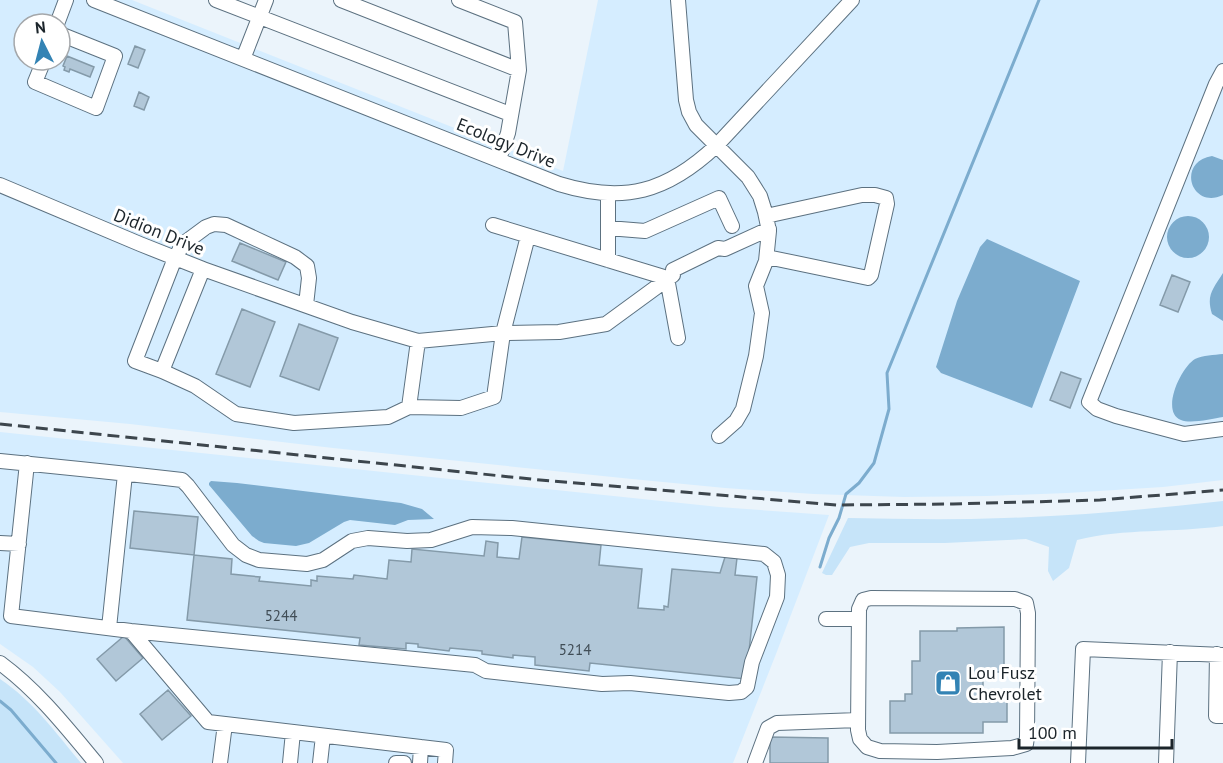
<svg xmlns="http://www.w3.org/2000/svg" width="1223" height="763" font-family="'PT Sans',sans-serif">
<rect width="100%" height="100%" fill="#ebf4fb"/>
<!-- built -->
<path fill="#d5edff" fill-rule="evenodd" d="M0 0H132L563 171 598 0H1223V480L1163 487 1067 493 987 496 904 497 814 494 725 488 632 479 333 448 130 424 0 412ZM24 24H60V60H24Z
M0 432 719 507 829 515 776 654 733 763H123L60 692 33 667 0 644Z"/>
<!-- green -->
<path fill="#c6e4f9" d="M1223 501V526C1174 533 1125 528 1077 540L1069 568 1053 581 1048 571 1049 547 1026 539 945 543H869L850 547 832 575H826L822 573 848 518C900 519 952 520 1004 518 1077 516 1150 509 1223 501Z
M0 679C33 701 56 733 81 763H0Z"/>
<!-- water -->
<path fill="#7cacce" d="M1212 156 1223 160V195C1191 210 1176 162 1212 156Z
M1167 237a21 21 0 1 1 42 0a21 21 0 1 1-42 0Z
M987 239 1080 281 1032 408 941 373 936 367 957 301 980 247Z
M1223 273V321L1212 314C1206 295 1213 289 1223 273Z
M1223 354V417C1212 419 1190 424 1181 420 1160 412 1181 367 1195 359 1203 355 1214 355 1223 354Z
M211 481 237 483 401 503 422 509 434 519 408 520 395 525 350 520 344 522 309 543 296 546 264 543 259 541 252 536 209 485V483Z"/>
<g fill="none" stroke-linecap="round" stroke-linejoin="round">
<!-- stream -->
<path stroke="#7cacce" stroke-width="3" d="M820 567 829 538 839 518 846 494 859 483 874 463 889 409 887 373 1039 0
M0 701 11 710 56 763"/>
</g>
<!-- building -->
<path fill="#b1c7d8" stroke="#849aa9" stroke-width="1.5" d="M135 46 145 50 138 68 128 64Z
M67 56 94 67 90 77 70 69 69 72 64 70 65 67 63 66Z
M139 92 149 97 144 110 134 106Z
M240 243 286 262 278 280 232 261Z
M1172 275 1190 282 1178 312 1160 305Z
M242 309 275 322 250 387 216 374Z
M299 324 338 338 319 390 280 376Z
M1061 372 1081 379 1070 408 1050 400Z
M134 511 198 517 194 555 130 548Z
M522 537 601 545 599 565 642 569 638 608 664 610V606L668 607 672 569 720 573 725 557 737 558 735 575 757 577 746 679 590 663 589 671 535 665V657L513 655V658L482 654V651L450 648 449 651 418 647V644L406 643V649L359 645 360 638 187 620 194 555 232 559 231 574 260 577 259 581 311 586V580L317 581V576L353 579 354 575 387 579 389 560 411 562 412 549 484 556 486 541 498 543 497 557 519 559Z
M1004 627V672H983V698H1007V722H983V733H890V701H905V694H912V661H920V631H957V628Z
M124 636 143 658 116 681 97 659Z
M168 690 191 716 162 740 140 714Z
M770 737 828 738V763H770Z"/>
<g fill="none" stroke-linecap="round" stroke-linejoin="round">
<defs>
<path id="minor" d="M94 0 559 184C624 204 667 192 716 146L852 0
M216 0 510 114
M341 0 519 70
M459 0 515 22 519 70 508 133 499 159
M678 0 686 100 689 112 696 125 748 177 760 196 765 212 769 231 766 261 756 286 762 313 756 356 743 409 736 421 719 436
M57 24 66 0
M243 59 266 0
M44 60 35 82 96 108 115 56 60 34
M1223 71 1216 84 1089 402 1097 409 1116 416 1184 434 1223 429
M0 185 140 244 203 269 352 322 418 341 503 333 559 332 606 324 673 275V270L718 248 725 249 769 229
M766 216 862 195H875L886 198 887 204 871 275 868 278 767 257
M493 225 667 278
M608 228 645 231 719 198 732 226
M608 260V194
M667 278 678 338
M306 305 309 278 307 266 295 257 226 225 214 224 206 227 183 244 175 258 135 361 162 371 195 386 236 414 294 423 388 417 409 407 461 408 494 397 503 333 528 236
M162 371 203 269
M409 407 418 341
M0 461C61 467 121 473 182 480L188 486 233 545 246 555 259 560 307 564 323 560 352 541 368 538 407 541 431 540 472 527 512 528 764 554 774 562 778 575 777 597 752 662 747 687 741 692 729 693 630 683 602 684 486 671 475 665 131 631 11 616 27 463
M0 543 19 544
M871 598 1015 599 1026 603 1028 613 1027 737 1026 744 1012 748 937 752 880 751 867 747 860 739 858 730 859 609 863 600Z
M826 619H859
M109 628 125 474
M131 631 208 722 446 750 445 763
M1217 654 1216 716H1223
M0 663C38 691 66 727 96 763
M220 763 225 724
M290 763 293 732
M320 763 323 736
M396 763H404
M420 763 421 747
M755 763 768 728 777 723 858 720
M1078 763 1083 649 1223 655
M1166 763 1170 652"/>
</defs>
<!-- minor casing -->
<use href="#minor" stroke="#5c7180" stroke-width="16"/>
<!-- minor -->
<use href="#minor" stroke="#fff" stroke-width="14"/>
<!-- rail -->
<path stroke="#3d464d" stroke-width="3" stroke-dasharray="12 6" stroke-linecap="butt" d="M0 424 540 480 837 505 953 504 1100 500 1223 490"/>
</g>
<!-- icons -->
<defs>
<symbol id="shop-square" viewBox="-11 -11 22 22"><rect x="-9" y="-9" width="18" height="18" rx="4" fill="#3383b4" stroke="#fff"/><path d="M-5-2.5h2.3a2.7 3.5 0 0 1 5.4 0H5L5.5 6h-11ZM-1.5-2.5h3a1.5 2.3 0 0 0-3 0Z" fill="#fff"/></symbol>
</defs>
<g fill-rule="evenodd">
<use href="#shop-square" x="933" y="668" width="30" height="30"/>
</g>
<g text-anchor="middle" stroke-width="6" stroke-linejoin="round" paint-order="stroke">
<!-- number labels -->
<g font-size="15" fill="#404d56">
<text x="281" y="621">5244</text>
<text x="575" y="655">5214</text>
</g>
<!-- street labels -->
<g font-size="18" fill="#1b242a" stroke="#fff">
<text transform="translate(506 143) rotate(22)" y="6">Ecology Drive</text>
<text transform="translate(159 232) rotate(22)" y="6">Didion Drive</text>
</g>
<!-- poi labels -->
<g font-size="18" fill="#1b242a" stroke="#fff" text-anchor="start">
<text x="968" y="679">Lou Fusz<tspan x="968" dy="21">Chevrolet</tspan></text>
</g>
</g>
<!-- north arrow -->
<g transform="translate(42 42) rotate(354)"><circle r="28" fill="#ffffff" stroke="#a4a7aa" stroke-width="1.5"/>
<path d="M0-4.5L10 22L0 15L-10 22Z" fill="#3383b4"/>
<text y="-9" font-size="16" font-weight="bold" text-anchor="middle" fill="#1b242a">N</text>
</g>
<!-- scale -->
<path d="M1019 739v9h153v-9" fill="none" stroke="#1b242a" stroke-width="3"/>
<text x="1028" y="739" font-size="18" fill="#1b242a" stroke="#ffffff" stroke-width="4.5" paint-order="stroke">100 m</text>
</svg>
